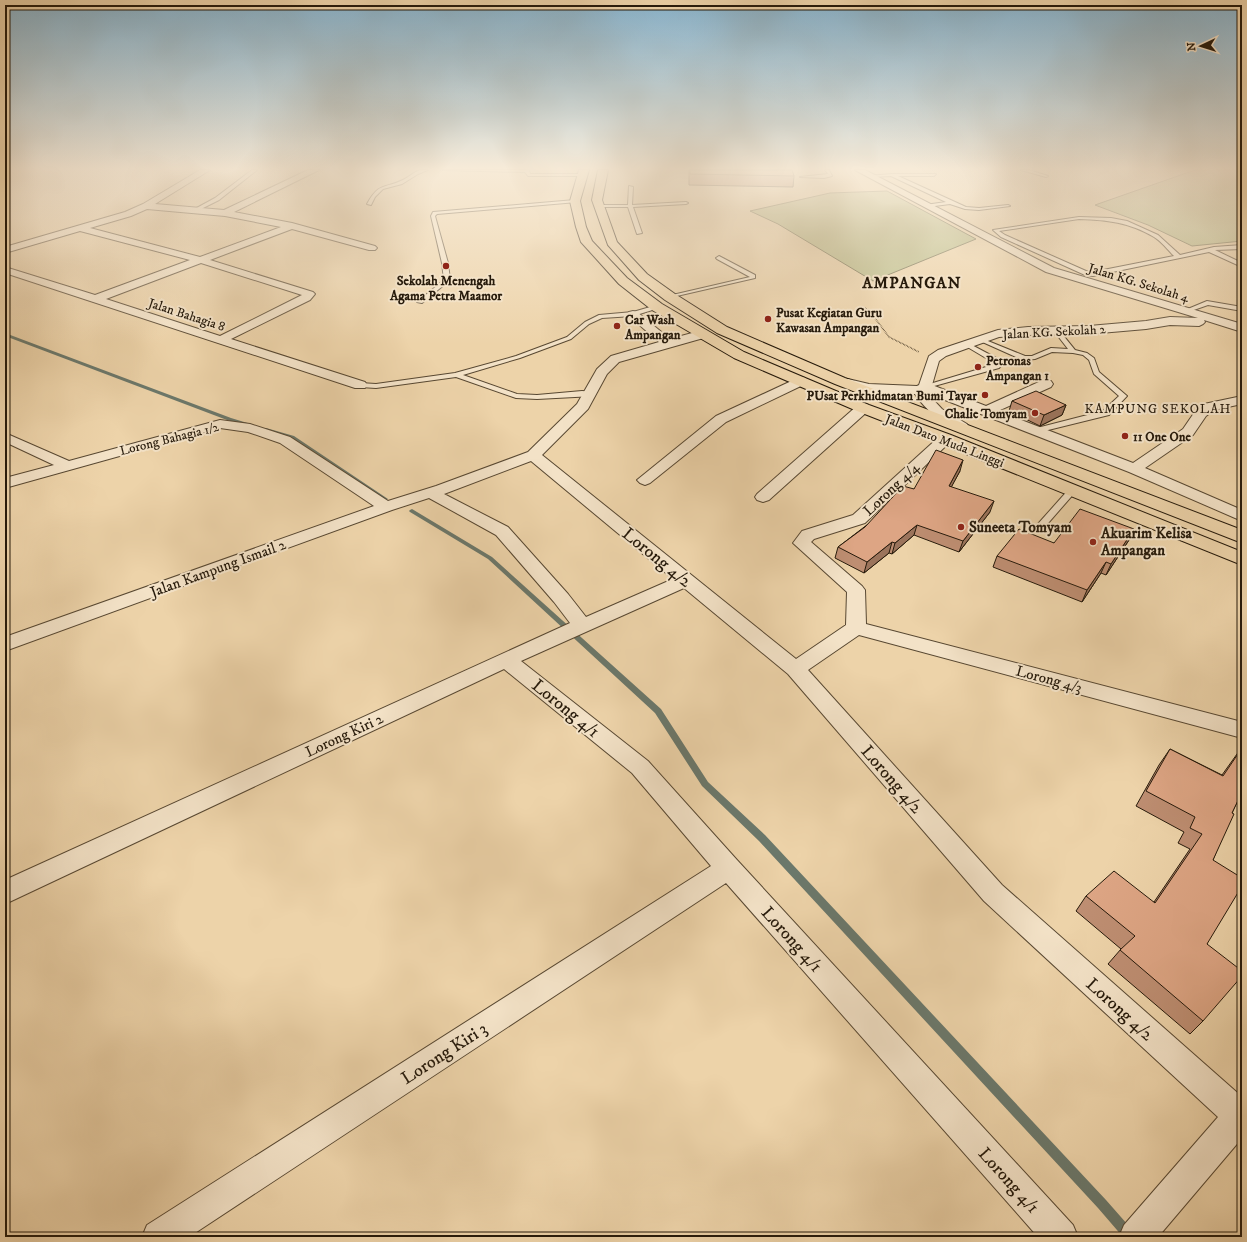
<svg xmlns="http://www.w3.org/2000/svg" width="1247" height="1242" font-family="'IM FELL DW Pica',serif">
<rect width="100%" height="100%" fill="#edd3a9"/>
<filter id="stains"><feTurbulence type="fractalNoise" baseFrequency=".005" numOctaves="4"/><feColorMatrix values="0 0 0 0 .2 0 0 0 0 .09 0 0 0 0 .02 0 0 0 .5 -.17"/></filter>
<radialGradient id="worn" r=".72"><stop offset=".6" stop-color="#630" stop-opacity="0"/><stop offset="1" stop-color="#630" stop-opacity=".3"/></radialGradient>
<!-- green -->
<path fill="#b9bc87" stroke="#706b49" d="M1195 170H1242V241L1192 246 1148 225 1095 205Z
M887 191 976 239 873 281 778 224 750 211 830 193Z"/>
<g fill="none" stroke-linecap="round" stroke-linejoin="round">
<!-- stream -->
<path fill="#6b786b" fill-rule="evenodd" d="M5 333 231 418 254 425 255 426 252 428 227 420 5 336Z
M266 428 294 436 388 499 385 501 383 500 290 438 264 431V429Z
M412 509 492 557 661 709 708 782 765 835 1106 1200 1135 1233 1137 1237H1123L1098 1208 759 841 702 786 655 713 488 559 410 512 409 511 410 510Z"/>
<defs>
<path id="lane" d="M252 170H257L219 200 197 211 193 210 215 198Z
M420 170H428L418 174 402 184 383 189 375 197 371 205 367 204C379 182 384 189 403 180 409 177 414 172 420 170Z
M443 170H529L530 174H582L584 175 582 176H528L525 172Z
M825 170H829L832 176 824 178 800 177 828 174Z
M1021 170H1029L1048 176 1046 177Z
M892 174H936L934 176H898L966 207 979 208 1008 205 1010 206 979 210 965 209 950 204 927 207 925 205 946 202 891 176 870 177 868 176Z
M629 186 633 187 632 205 686 202 688 203 686 204 633 207 642 233 637 234 628 207H599L597 206 599 205H628Z
M575 200 577 202 437 214 435 216 448 263 450 280 422 303 417 302 444 280 442 263 431 216 433 212Z
M1079 217 1111 218 1127 221 1158 235 1180 255 1214 247 1242 245V249L1215 250 1242 263V267L1209 252 1093 276 1085 275 1001 237 993 230ZM1079 219C1107 220 1129 222 1154 237 1161 241 1168 250 1174 256L1093 272 1086 271 1005 235 999 231Z
M719 256 755 275V278L668 298V296L750 277 717 259 716 258Z
M1207 301 1242 307V311L1208 305 1188 312 1183 311Z
M657 305 659 306V308L633 316 602 318 589 324 571 339 520 358 463 375 517 394 537 395 582 391 594 392V396L537 399 516 398 456 377 376 388 360 387 357 385 360 383 376 384 455 373 516 356 567 337 585 322 599 315 633 312Z
M1054 329H1058L1075 350 1087 353 1094 358 1099 372 1127 396 1109 415 1036 433H1033V429L1103 411 1119 396 1094 374 1089 360 1083 355 1073 353 1052 352 1035 359 1025 360 1016 357 978 340 983 339 1025 356H1032L1051 348 1068 349 1054 331Z
M964 343H968L998 359 1003 364 999 368 927 388H923V386L996 364 964 345Z
M1070 488H1073L1077 490 1043 529H1037L1036 527 1037 525Z"/>
<path id="street" d="M200 170H210L155 204 224 210 308 170H319L234 212 292 223 375 246 377 248 375 250H369L292 229 210 260 313 292 315 294 310 300 231 339 365 382 367 385 365 388H355L5 273V267L95 295 190 260 80 231 5 253V247L125 212 143 204ZM147 209 225 216 281 227 200 257 90 228 131 216ZM201 263 302 295 220 336 106 299Z
M855 170H865L1054 268 1242 324V332L1204 320 1205 322 1203 324 1199 326 1170 325 1146 329 1089 334 1028 335 999 337 946 356 939 361 932 385 986 406 1041 381H1051L1053 384 1051 387 998 411 1133 463 1183 429 1196 410 1204 404 1242 396V404L1214 410 1206 416 1193 435 1145 468 1242 510V521L1129 472 927 393 942 409 967 424 969 427 967 430C950 434 923 407 915 394L869 392 843 386 841 383 843 380 848 379 869 384 917 386 919 385 929 356 938 350 998 330 1028 327 1089 326 1146 321 1170 317 1198 318 1046 272Z
M633 311 637 312 670 339 703 330 707 331 709 334 707 337 619 362 607 374 588 409 542 455 796 659 846 625 847 592 793 543 802 531 853 515 940 436 945 435 950 436 952 439 950 442 865 523 814 539 811 542 862 586 865 590 866 624 1242 722V738L859 635 808 670 1002 885 1241 1096H1242V1138L1158 1237H1119L1124 1225 1218 1117 984 901 788 674 684 588 521 661 648 761 737 860 1073 1225 1078 1237H1038L726 883 189 1237H142L147 1225 711 866 632 773 504 669 5 904V880L570 623 554 602 496 535 429 498 392 510 5 651V637L374 506 280 443 248 432 220 428 5 488V478L54 465 5 442V433L69 461 220 420 250 424 290 437 388 501 436 486 528 452 577 404 597 369 611 356 659 342 629 316 627 314 629 312ZM531 461 673 579 586 617 568 594 508 527 444 494Z
M800 377 805 378 807 381 805 384 726 422 650 483 645 485 640 483 637 480 716 416Z
M863 404 868 405 870 408 868 411 769 500 763 502 757 500 755 497 757 494 858 405Z"/>
<path id="highway" d="M579 170H589L580 201 586 227 592 241 627 278 662 304 744 352 869 405 951 435 1242 552V565L939 443 857 411 734 358 652 310 619 284 581 242 576 227 570 201Z
M598 170H608L602 200 617 242 647 274 675 294 727 327 845 378 1242 530V543L835 384 717 333 665 300 639 280 608 245 592 200Z"/>
</defs>
<!-- lane casing -->
<use href="#lane" stroke="#584832" stroke-width="2"/>
<!-- street casing -->
<use href="#street" stroke="#584832" stroke-width="2"/>
<!-- highway casing -->
<use href="#highway" stroke="#261a0b" stroke-width="2"/>
<!-- path -->
<path stroke="#261a0b" stroke-width="1.5" stroke-dasharray="0.5 1" stroke-linecap="butt" d="M865 308 869 310 889 337 919 352"/>
<!-- lane -->
<use href="#lane" fill="#f3e2c7" fill-rule="evenodd"/>
<!-- street -->
<use href="#street" fill="#f3e2c7" fill-rule="evenodd"/>
<!-- highway -->
<use href="#highway" fill="#edd3a9" fill-rule="evenodd"/>
</g>
<!-- wall -->
<path fill="#be8e72" stroke="#261a0b" d="M689 170H792L794 176 793 187 689 185Z
M1012 401 1066 405 1062 415 1040 426 1009 411Z
M960 471 951 487 990 512 959 552 914 535 892 554 889 553 864 573 835 558 838 547 914 489Z
M1134 529 1129 540 1106 575 1101 573 1082 602 993 567 997 556 1054 543Z
M1242 747V800L1239 798 1232 813 1213 860 1207 944 1203 1021 1190 1034 1108 964 1121 949 1076 911 1086 896 1154 902 1190 849 1178 843 1184 832 1136 806 1159 765 1170 749 1222 775Z"/>
<!-- shaded-wall -->
<path fill="#9b745c" stroke="#261a0b" d="M1066 405 1062 415 1040 426 1044 415Z
M963 460 960 471 946 497 949 486Z
M994 501 990 512 959 552 963 541Z
M917 525 914 535 892 554 895 543Z
M1134 529 1129 540 1106 575 1111 564Z
M892 542 889 553 864 573 867 562Z
M1106 562 1101 573 1082 602 1087 590Z"/>
<!-- building -->
<path fill="#dda584" stroke="#261a0b" d="M690 170H792L794 176 690 174Z
M1036 391 1066 405 1044 415 1012 401Z
M936 450 963 460 949 486 994 501 963 541 917 525 895 543 892 542 867 562 838 547 865 527 903 486 914 489Z
M1080 509 1134 529 1111 564 1106 562 1087 590 997 556 1019 529 1054 543Z
M1242 748V792L1232 813 1234 814 1213 860 1242 878V886L1207 944 1242 971V976L1203 1021 1120 950 1135 936 1086 896 1114 871 1155 903 1202 834 1190 828 1195 817 1146 791 1170 749 1223 776Z"/>
<!-- sky -->
<linearGradient id="sky" x2="0" y2="1"><stop stop-color="#88b5d0"/><stop offset="0.49" stop-color="#f7ebd8"/><stop offset="1" stop-color="#f7ebd8" stop-opacity="0"/></linearGradient>
<rect width="1247" height="344" fill="url(#sky)"/>
<!-- markers -->
<g fill="#8f2418" stroke="#f3e2c7" stroke-width="1.5">
<circle cx="446" cy="266" r="4"/>
<circle cx="768" cy="319" r="4"/>
<circle cx="617" cy="326" r="4"/>
<circle cx="978" cy="367" r="4"/>
<circle cx="985" cy="395" r="4"/>
<circle cx="1035" cy="413" r="4"/>
<circle cx="1125" cy="436" r="4"/>
<circle cx="961" cy="527" r="4"/>
<circle cx="1093" cy="542" r="4"/>
</g>
<g text-anchor="middle" stroke-width="4" stroke-linejoin="round" paint-order="stroke">
<!-- far-poi labels -->
<g font-size="13" font-weight="bold" fill="#261a0b" stroke="#f3e2c7" text-anchor="start">
<text x="446" y="285" text-anchor="middle">Sekolah Menengah<tspan x="446" dy="15">Agama Petra Maamor</tspan></text>
<text x="776" y="317">Pusat Kegiatan Guru<tspan x="776" dy="15">Kawasan Ampangan</tspan></text>
<text x="625" y="324">Car Wash<tspan x="625" dy="15">Ampangan</tspan></text>
<text x="986" y="365">Petronas<tspan x="986" dy="15">Ampangan 1</tspan></text>
<text x="977" y="400" text-anchor="end">PUsat Perkhidmatan Bumi Tayar</text>
<text x="1027" y="418" text-anchor="end">Chalie Tomyam</text>
<text x="1133" y="441">11 One One</text>
</g>
<!-- far-street labels -->
<g font-size="13" fill="#261a0b" stroke="#f3e2c7">
<text transform="translate(1139 282) rotate(17)" y="5">Jalan KG. Sekolah 4</text>
<text transform="translate(187 314) rotate(18)" y="5">Jalan Bahagia 8</text>
<text transform="translate(1054 331) rotate(-3)" y="5">Jalan KG. Sekolah 2</text>
<text transform="translate(169 438) rotate(-14)" y="5">Lorong Bahagia 1/2</text>
<text transform="translate(945 440) rotate(21)" y="5">Jalan Dato Muda Linggi</text>
</g>
<!-- far-neighbourhood labels -->
<g font-size="13" letter-spacing="1" fill="#261a0b" stroke="#f3e2c7">
<text x="1158" y="413">KAMPUNG SEKOLAH</text>
</g>
<!-- street labels -->
<g font-size="15" fill="#261a0b" stroke="#f3e2c7">
<text transform="translate(891 489) rotate(-43)" y="5">Lorong 4/4</text>
<text transform="translate(218 568) rotate(-20)" y="5">Jalan Kampung Ismail 2</text>
<text transform="translate(1049 679) rotate(15)" y="5">Lorong 4/3</text>
<text transform="translate(344 735) rotate(-25)" y="5">Lorong Kiri 2</text>
</g>
<!-- poi labels -->
<g font-size="15" font-weight="bold" fill="#261a0b" stroke="#f3e2c7" text-anchor="start">
<text x="969" y="532">Suneeta Tomyam</text>
<text x="1101" y="538">Akuarim Kelisa<tspan x="1101" dy="17">Ampangan</tspan></text>
</g>
<!-- far-district labels -->
<g font-size="16" font-weight="bold" letter-spacing="1" fill="#261a0b" stroke="#f3e2c7">
<text x="912" y="288">AMPANGAN</text>
</g>
<!-- near-street labels -->
<g font-size="18" fill="#261a0b" stroke="#f3e2c7">
<text transform="translate(657 557) rotate(39)" y="6">Lorong 4/2</text>
<text transform="translate(566 708) rotate(39)" y="6">Lorong 4/1</text>
<text transform="translate(892 779) rotate(49)" y="6">Lorong 4/2</text>
<text transform="translate(792 939) rotate(48)" y="6">Lorong 4/1</text>
<text transform="translate(1120 1009) rotate(42)" y="6">Lorong 4/2</text>
<text transform="translate(444 1053) rotate(-33)" y="6">Lorong Kiri 3</text>
<text transform="translate(1009 1180) rotate(48)" y="6">Lorong 4/1</text>
</g>
</g>
<!-- margin -->
<rect width="1247" height="1242" fill="none" stroke="#edd3a9" stroke-width="20"/>
<rect x="6" y="6" width="1235" height="1230" fill="none" stroke="#261a0b" stroke-width="2"/>
<rect x="10" y="10" width="1227" height="1222" fill="none" stroke="#261a0b"/>
<!-- north arrow -->
<g transform="translate(1201 46) rotate(266)" stroke="#f3e2c7" stroke-width="3" paint-order="stroke">
<path d="M0-3L7 15L0 10L-7 15Z" fill="#261a0b"/>
<text y="-6" font-size="11" font-weight="bold" text-anchor="middle" fill="#261a0b">N</text>
</g>
<rect width="100%" height="100%" filter="url(#stains)"/>
<rect width="100%" height="100%" fill="url(#worn)"/>
</svg>
